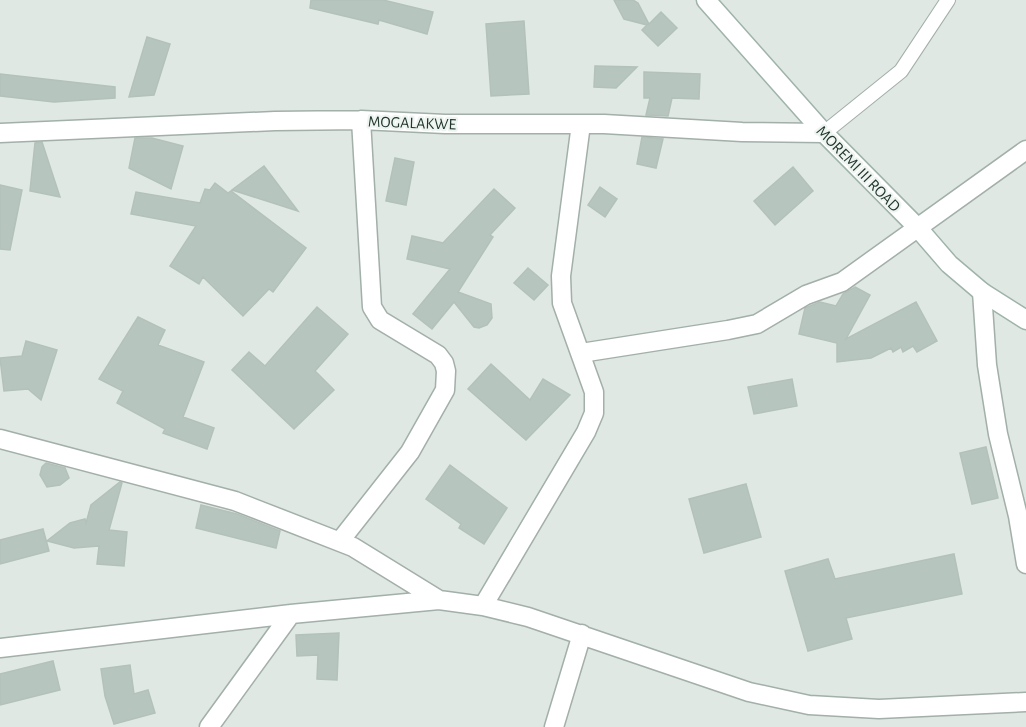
<svg xmlns="http://www.w3.org/2000/svg" width="1026" height="727" font-family="'Alegreya Sans',sans-serif">
<rect width="100%" height="100%" fill="#dfe8e3"/>
<!-- building -->
<path fill="#b7c5bf" stroke="#b2c1b9" stroke-width="1.5" d="M311 0H383L433 12 427 34 379 20 378 24 310 8Z
M614 0H633L638 3 649 24 661 12 677 28 658 46 642 30 647 25 624 19Z
M524 21 529 94 491 96 486 24Z
M147 37 170 44 154 95 129 97Z
M595 66 637 67 616 88 594 87Z
M644 72 700 74 699 99 672 98 668 116 646 115 650 98H644Z
M0 74 115 87V98L54 102 0 96Z
M642 137 663 139 656 168 637 164Z
M135 138H152L183 146 171 189 129 168Z
M42 142 60 197 30 191 35 143Z
M395 158 414 162 406 205 386 201Z
M264 166 298 211 232 190Z
M793 167 813 191 775 225 754 201Z
M215 183 228 193 231 191 306 248 273 292 269 289 243 316 203 277 199 284 170 266 196 226 131 214 136 192 200 203 205 189 210 190Z
M0 185 22 190 10 250 0 249Z
M600 187 617 199 605 217 588 205Z
M494 189 515 208 490 235 493 237 458 292 491 304 492 318 487 325 479 328 474 327 454 302 432 329 413 314 450 269 407 259 412 236 443 243Z
M528 268 548 285 534 300 514 283Z
M855 287 870 295 846 339 916 302 937 341 917 352 913 346 903 352 901 347 893 352 891 348 871 358 837 362V343L799 334 805 308 820 302 836 306 843 294Z
M317 307 348 334 315 371 334 390 294 429 232 370 249 352 265 366Z
M138 317 165 330 158 345 204 362 183 417 214 428 207 449 163 433 165 429 117 403 123 391 99 379Z
M26 341 57 350 41 400 28 389 4 391 0 358 22 356Z
M491 364 530 400 543 379 570 395 526 440 468 389Z
M792 379 797 406 754 414 748 387Z
M986 447 998 498 972 504 960 453Z
M46 463 65 468 69 478 60 485 47 487 40 475 42 467Z
M450 465 507 508 484 544 459 528 461 524 426 499Z
M120 482 122 483 109 530 127 532 124 566 97 564 99 546 74 548 47 541 70 523 85 519 86 523 91 505Z
M746 484 761 537 704 553 689 499Z
M201 505 237 514 280 531 276 548 196 528Z
M43 529 49 551 0 564V540Z
M954 554 962 594 846 618 852 639 808 651 785 571 828 559 835 579Z
M339 633 337 680 317 679 318 655 297 656 296 635Z
M53 661 60 690 0 705V674Z
M130 665 134 694 148 690 155 713 114 724 105 696 101 669Z"/>
<g fill="none" stroke-linecap="round" stroke-linejoin="round">
<defs>
<path id="lane" d="M824 133 901 71 948 0"/>
<path id="street" d="M0 133 275 121 361 120 445 124H604L742 132 824 133
M982 292 987 365 998 434 1018 516 1026 564
M581 353 728 330 757 324 806 295 842 282 1026 150
M0 439 235 501 353 547 439 600
M340 541 410 452 445 390 446 371 444 363 438 355 380 320 372 307 361 120
M483 606 586 432 594 413V392L562 303 561 276 581 124
M0 648 291 614 439 600 483 606 528 617 749 692 809 705 879 709 1026 702
M209 727 291 614
M554 727 582 634"/>
<path id="secondary" d="M706 0 824 133 917 227 949 264 982 292 1026 320"/>
</defs>
<!-- lane casing -->
<use href="#lane" stroke="#a3afa9" stroke-width="16"/>
<!-- street casing -->
<use href="#street" stroke="#a3afa9" stroke-width="21"/>
<!-- secondary casing -->
<use href="#secondary" stroke="#9fb3aa" stroke-width="21"/>
<!-- lane -->
<use href="#lane" stroke="#fff" stroke-width="14"/>
<!-- street -->
<use href="#street" stroke="#fff" stroke-width="18"/>
<!-- secondary -->
<use href="#secondary" stroke="#fff" stroke-width="18"/>
</g>
<g text-anchor="middle" stroke-width="4.5" stroke-linejoin="round" paint-order="stroke">
<!-- street labels -->
<g font-size="16" fill="#22362f" stroke="#eef5f1">
<text transform="translate(412 122) rotate(2)" y="6">MOGALAKWE</text>
<text transform="translate(859 168) rotate(46)" y="6">MOREMI III ROAD</text>
</g>
</g>
</svg>
